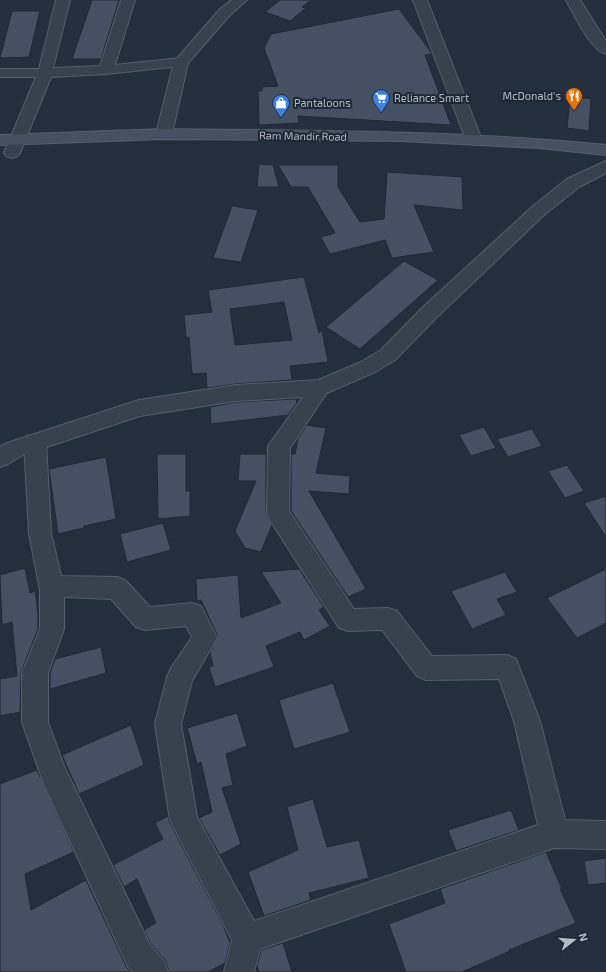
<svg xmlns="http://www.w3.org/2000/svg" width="606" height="972" font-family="'Exo 2',sans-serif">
<rect width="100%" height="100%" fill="#242f3e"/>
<!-- building -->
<path fill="#455162" stroke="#1f2835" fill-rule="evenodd" d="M92 0H119L101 59H72Z
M280 0H311L302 7 306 8 290 21 265 12Z
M399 9 431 52 432 54 425 55 451 125 298 116 299 123 259 125 258 91H262V87L278 86 264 48 271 34Z
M12 11H40L29 57 0 58Z
M570 96 591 99 589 131 567 128Z
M259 164 273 165 279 187H257Z
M278 165H338V187L360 222 384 219 387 172 462 177 463 210 414 205 434 252 392 258 385 240 330 254 321 237 335 233 308 187H291Z
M232 206 258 210 241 262 213 258Z
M404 261 438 280 360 349 326 327Z
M304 277 319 333 322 330 328 362 290 366 292 380 236 384 207 388 206 373 192 374 189 337 186 338 184 315 212 312 208 290ZM284 302 292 340 235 345 230 309Z
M296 399 297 403 288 415 211 424 210 407 236 402Z
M307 425 326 428 316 473 350 476 349 494 309 491 366 589 348 597 291 511V454H295L298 438Z
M484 427 496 448 471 456 459 435Z
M532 429 542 446 508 457 497 439Z
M157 454H186V491H190V516L158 519Z
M240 454H266V513L272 525 261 552 245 548 235 531 256 481H238Z
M106 457 116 519 84 526V528L58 534 49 469Z
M567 465 584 491 565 498 548 471Z
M606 496V537L584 503Z
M163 523 171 550 127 562 120 534Z
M25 568 30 593 35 591 38 613V629L21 672 20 712 0 716V679L17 676 12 622 2 625 0 575Z
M299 569 324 607 319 610 330 626 304 640 300 632 266 646 274 667 215 687 209 667 213 666 210 652 218 637 201 600 197 601 196 579 238 575 241 618 281 603 261 572Z
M606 569V623L577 638 547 598Z
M505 572 517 592 497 599 506 615 472 629 451 591Z
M101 647 106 673 50 689V673L55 659Z
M333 683 350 732 294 749 279 700Z
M237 713 247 746 226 754 233 785 222 788 241 844 220 855 199 818 212 812 201 762 197 764 187 728Z
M131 725 144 765 79 794 62 755Z
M37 770 74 852 25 874 31 910 86 880 127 968 131 972H0V784Z
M313 799 327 847 359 840 369 878 309 893 311 900 264 916 248 872 298 850 287 807Z
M511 810 519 830 456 851 448 830Z
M168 816 169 821 224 927 230 943 225 963 208 972H169L165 960 151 944 144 930 156 923 137 879 124 887 113 865 163 839 155 823Z
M546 852 562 889H560L576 923 509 950 510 951 462 972H406L389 924 445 903 440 889Z
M606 858V883L588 885 584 861Z
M283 943 292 972H259L257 966 261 950Z"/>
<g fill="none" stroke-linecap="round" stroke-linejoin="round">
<defs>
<path id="minor" d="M56 0H70L53 68 100 66 121 0H135L115 65 181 58 186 59 188 62 186 65 181 66 106 74 51 77 20 153 18 156 12 158 6 156 4 153 36 77H0V69H39Z
M413 0H427L482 140 480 143 474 145 468 143 466 140Z
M566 0H580L606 41V54C591 51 574 14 566 0Z
M320 380 327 383 330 388 290 448 289 511 354 609 388 608 397 611 432 656 507 655 516 659 540 721 565 820 606 821V849L554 848 260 949 254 972H224L232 940 170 820 155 724 167 677 171 668 192 637 186 626 145 630 136 627 111 599 64 597V629L48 673V722L64 766 150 945 164 961 168 972H133L128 967 43 782 22 722V673L40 629V590L29 533 24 442 27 436 35 434 43 436 46 442 51 533 61 576 117 577 125 580 150 607 192 603 201 606 217 638 192 681 181 724 197 817 254 921 538 825 514 721 499 679 426 680 417 676 382 630 348 631 339 628 270 520 267 513 268 446 313 383Z"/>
<path id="tertiary" d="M232 0H247L230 15 188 63 172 134 170 137 164 139 158 137 156 134 174 62 220 9Z
M606 161V173L579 187 544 215 436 318 395 360 375 372 320 396 236 401 140 416 23 455 8 464 0 467V447L7 443 139 400 236 385 318 380 361 362 381 350 422 308 532 207 567 179Z"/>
<path id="secondary" d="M164 129C312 131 459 130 606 145V155L539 148 401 141 164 139 0 145V135Z"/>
</defs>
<!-- minor casing -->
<use href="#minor" stroke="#565f6c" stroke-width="2"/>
<!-- tertiary casing -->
<use href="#tertiary" stroke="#565f6c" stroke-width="2"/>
<!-- secondary casing -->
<use href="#secondary" stroke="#565f6c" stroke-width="2"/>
<!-- minor -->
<use href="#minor" fill="#38414e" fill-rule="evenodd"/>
<!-- tertiary -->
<use href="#tertiary" fill="#38414e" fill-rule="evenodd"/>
<!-- secondary -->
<use href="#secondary" fill="#465061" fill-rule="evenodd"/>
</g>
<!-- icons -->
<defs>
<symbol id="restaurant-pin" viewBox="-11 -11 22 30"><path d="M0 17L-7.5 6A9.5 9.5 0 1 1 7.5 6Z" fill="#e8710a" stroke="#1d2633"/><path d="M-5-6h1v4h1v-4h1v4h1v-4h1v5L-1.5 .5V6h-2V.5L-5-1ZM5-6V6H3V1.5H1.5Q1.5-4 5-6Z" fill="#fff"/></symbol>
<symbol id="supermarket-pin" viewBox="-11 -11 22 30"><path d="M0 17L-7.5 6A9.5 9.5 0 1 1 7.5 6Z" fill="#3f7fe0" stroke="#1d2633"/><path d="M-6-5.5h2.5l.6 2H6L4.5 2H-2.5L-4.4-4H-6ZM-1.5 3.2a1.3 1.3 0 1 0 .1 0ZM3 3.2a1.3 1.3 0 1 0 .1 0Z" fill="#fff"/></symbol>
<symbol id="shop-pin" viewBox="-11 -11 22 30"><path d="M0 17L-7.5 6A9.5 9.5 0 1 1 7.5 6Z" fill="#3f7fe0" stroke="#1d2633"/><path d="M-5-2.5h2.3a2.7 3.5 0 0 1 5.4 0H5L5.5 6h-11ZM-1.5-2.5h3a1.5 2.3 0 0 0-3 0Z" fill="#fff"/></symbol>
</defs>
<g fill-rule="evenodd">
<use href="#restaurant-pin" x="564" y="86" width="20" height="27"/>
<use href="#supermarket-pin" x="371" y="88" width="20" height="27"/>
<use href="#shop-pin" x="271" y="93" width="20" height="27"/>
</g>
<g text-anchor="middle" stroke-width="4" stroke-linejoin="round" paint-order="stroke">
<!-- far-poi labels -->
<g font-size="11" fill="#b4bcc9" stroke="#1d2633" text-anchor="start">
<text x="561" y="100" text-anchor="end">McDonald's</text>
<text x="394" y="102">Reliance Smart</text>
<text x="294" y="107">Pantaloons</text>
</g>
<!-- far-street labels -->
<g font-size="11" fill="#b4bcc9" stroke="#1d2633">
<text transform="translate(303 136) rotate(1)" y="4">Ram Mandir Road</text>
</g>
</g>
<!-- north arrow -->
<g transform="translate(574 940) rotate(73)" stroke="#1d2633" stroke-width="3" paint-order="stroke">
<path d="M0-3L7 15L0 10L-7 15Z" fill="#b4bcc9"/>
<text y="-6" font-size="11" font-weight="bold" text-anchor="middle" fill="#b4bcc9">N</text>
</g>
</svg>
